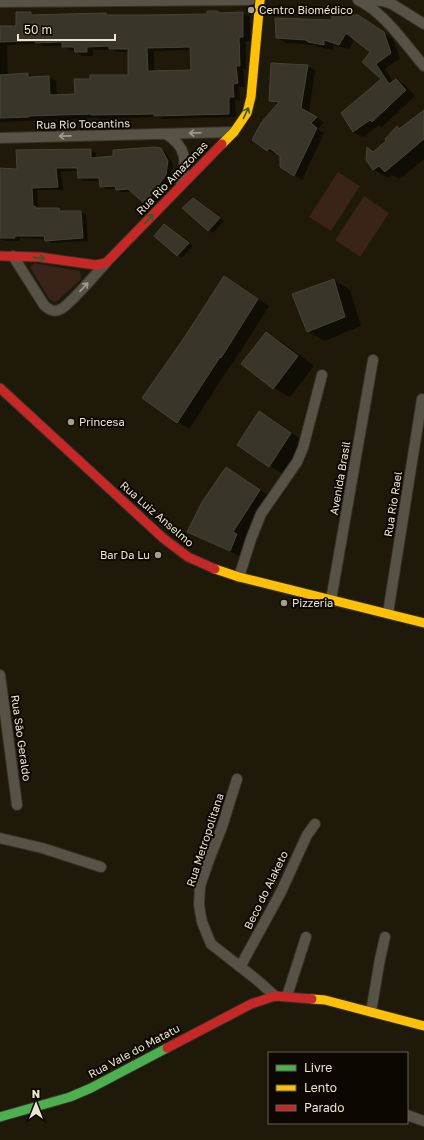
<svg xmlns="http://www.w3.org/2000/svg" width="424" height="1140" font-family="'Golos Text',sans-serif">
<rect width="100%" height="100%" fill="#1e1909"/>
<!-- green -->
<path fill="#3a2319" d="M338 172 360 186 331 231 309 217Z
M364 196 389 213 360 257 335 240Z
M34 263 80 271 81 279 56 302 50 300 30 267Z"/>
<!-- shadow -->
<path fill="#0007" fill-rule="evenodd" d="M217 12 222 14 243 13 250 17V41H246V69H243L245 87H239L240 100H235L236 117 162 119 159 117 99 119 97 118 0 122V27H17L31 13 35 16 106 14 109 16 208 15ZM39 44 43 46H63L70 50 76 51 82 56H93V50H112L117 52H129V76L91 80 76 95 57 96 56 81 49 77 35 78 28 74 8 75 7 45ZM191 50 193 71 154 72V51Z
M367 21 393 39 400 58 385 69 393 82 396 80 405 85 415 96 382 127 379 125 363 137 353 132 383 79 363 62 372 52 355 38 349 49 333 45V50L318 47 315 45 286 43 277 37Z
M308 66 315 70 309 113 324 122 318 129 324 133 302 180 281 167V156L276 153 275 154 267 150 278 105 270 100Z
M424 116V159L400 179 392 175 388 178 374 170 367 159 368 149 374 152 387 141 397 127 400 129Z
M160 149 166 152 173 165 171 178 151 206 133 192H122L117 189H106L101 186 100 181H84L79 177 78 171H61L63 190H37L38 209H59L64 212H81L86 215 88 241 51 243 46 239 20 238V241H6L0 239V169L18 170 90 150 96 153V158L114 157Z
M194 199 224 221 213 233 184 208Z
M168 228 193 246 182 258 177 255Z
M334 280 350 290 361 326 324 341 308 331Z
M235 284 269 306 233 363H232L189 429 143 398Z
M266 333 282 342 314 366 290 397 274 388 243 364Z
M260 412 275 421 306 443 285 475 269 466Z
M239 476 272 498 244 558 202 539 189 531Z"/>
<!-- building -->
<path fill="#393629" stroke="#444436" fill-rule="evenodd" d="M207 11H218V13L243 12V37H239L240 66H236L238 83 233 84 234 97H229V114L154 116V114L91 115V114L29 116V117L0 118V75L28 73V77L49 76 50 95 75 94 74 79H90V75H128V49H109V46L87 47V52H75L74 47H62V42L35 43V41L0 42V26H16V12H31V15L106 13V15H147L207 14ZM190 47 191 70 148 71 147 48Z
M332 14 358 15 384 32 391 53 376 64 389 84 396 79 406 90 372 122 370 120 353 132 341 113 381 79 362 62 370 52 346 33 339 45 324 40V45L308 42 306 40 276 38 275 18 332 20Z
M271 63 308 65 301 108 317 117 311 123 317 128 294 176 280 167V156L269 148 267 151 252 140 261 123 279 102 269 101Z
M424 110V139L385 172 379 166 373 170 366 160 367 147 373 152 386 141 385 139 397 126 399 129Z
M155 147 161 148 168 161 166 175 145 204 128 189 116 190 115 186 100 187 99 178H78L77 168H56L58 187 32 188 33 206 36 207V208H59L60 211H81L83 238 45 241 44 236H15V238H0V168L17 169 16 150 91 149V158L113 156V150Z
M193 198 220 218 208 231 182 208Z
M164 224 189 243 177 256 154 236Z
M224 276 258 299 221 358 220 357 177 423 142 398 186 335Z
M334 279 345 317 307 332 292 294Z
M266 332 298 356 273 389 241 364Z
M259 411 291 433 269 467 237 445Z
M226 467 260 490 233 532 237 534 230 551 187 532 202 502Z"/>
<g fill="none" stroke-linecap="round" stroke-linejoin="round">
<defs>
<path id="street" d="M358 0C386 14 404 43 424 66
M363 0 383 1 392 4 424 24
M0 2 250 0
M166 134C187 147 187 161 181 184
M0 138 234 132
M13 256 44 305C49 310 54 313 61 309 71 304 96 273 106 263
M239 577 251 539 261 514 297 462 303 448 322 375
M331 600 373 360
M388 613 422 399
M0 675 17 805
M237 779 222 827 209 860 200 886 199 905 202 922 211 944 257 980 275 996
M0 838 42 848 101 867
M240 967 281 892 307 835 315 824
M287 996 306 937
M371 1012 380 959 385 937
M407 1115 424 1121"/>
<path id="fast" d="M0 1117 70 1097 91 1088 167 1048"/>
<path id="slow" d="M222 144 234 132 247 113 251 97 260 0
M215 569 239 577 424 623
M312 999 325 1000 424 1026"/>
<path id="jam" d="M0 256 39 257 96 265 106 263 222 144
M0 388 163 538 188 557 215 569
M167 1048 251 1004 275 996 312 999"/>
</defs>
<!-- street casing -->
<use href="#street" stroke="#363128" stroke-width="12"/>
<!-- fast casing -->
<use href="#fast" stroke="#363128" stroke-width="11"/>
<!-- slow casing -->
<use href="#slow" stroke="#363128" stroke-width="11"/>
<!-- jam casing -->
<use href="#jam" stroke="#363128" stroke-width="11"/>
<!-- street -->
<use href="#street" stroke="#565246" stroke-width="10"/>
<!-- fast -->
<use href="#fast" stroke="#4caf50" stroke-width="9"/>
<!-- slow -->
<use href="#slow" stroke="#ffc107" stroke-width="9"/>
<!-- jam -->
<use href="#jam" stroke="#c62828" stroke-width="9"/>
</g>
<!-- one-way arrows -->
<defs><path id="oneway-shaft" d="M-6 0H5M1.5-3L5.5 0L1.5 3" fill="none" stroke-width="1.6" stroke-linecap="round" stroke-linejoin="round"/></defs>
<g stroke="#2c5c28">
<use href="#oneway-shaft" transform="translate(246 113) rotate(-65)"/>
<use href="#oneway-shaft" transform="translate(149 219) rotate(-47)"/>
<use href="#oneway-shaft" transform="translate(39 258) rotate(6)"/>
</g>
<g stroke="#a09c8d">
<use href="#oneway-shaft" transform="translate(195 133) rotate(178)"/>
<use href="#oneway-shaft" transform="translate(65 136) rotate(179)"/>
<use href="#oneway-shaft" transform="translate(84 287) rotate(-47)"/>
</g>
<!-- markers -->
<g fill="#a39e8d" stroke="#0c0801" stroke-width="1.5">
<circle cx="251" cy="10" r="4"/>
<circle cx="71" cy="422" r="4"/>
<circle cx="158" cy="555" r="4"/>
<circle cx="284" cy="603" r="4"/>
</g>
<g text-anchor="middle" stroke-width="4" stroke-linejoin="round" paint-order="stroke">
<!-- poi labels -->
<g font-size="11" fill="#ebe5d4" stroke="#0c0801" text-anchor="start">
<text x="259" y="14">Centro Biomédico</text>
<text x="79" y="426">Princesa</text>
<text x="150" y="559" text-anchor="end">Bar Da Lu</text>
<text x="292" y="607">Pizzeria</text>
</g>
<!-- street labels -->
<g font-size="11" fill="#ebe5d4" stroke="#0c0801">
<text transform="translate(83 124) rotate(-1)" y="4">Rua Rio Tocantins</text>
<text transform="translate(172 178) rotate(-46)" y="4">Rua Rio Amazonas</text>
<text transform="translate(340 478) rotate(-80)" y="4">Avenida Brasil</text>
<text transform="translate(393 504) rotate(-81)" y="4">Rua Rio Rael</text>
<text transform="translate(157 514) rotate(41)" y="4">Rua Luiz Anselmo</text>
<text transform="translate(21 738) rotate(82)" y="4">Rua Sāo Geraldo</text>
<text transform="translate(205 840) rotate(-72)" y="4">Rua Metropolitana</text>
<text transform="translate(266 890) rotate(-64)" y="4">Beco do Alaketo</text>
<text transform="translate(134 1051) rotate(-28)" y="4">Rua Vale do Matatu</text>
</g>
</g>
<!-- legend -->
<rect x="268" y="1052" width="140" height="72" fill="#0c0801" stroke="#656055"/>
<rect x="276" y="1065" width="20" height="6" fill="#4caf50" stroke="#656055"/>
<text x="304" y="1072" font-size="12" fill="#ebe5d4">Livre</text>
<rect x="276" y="1085" width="20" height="6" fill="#ffc107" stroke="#656055"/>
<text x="304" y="1092" font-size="12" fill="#ebe5d4">Lento</text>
<rect x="276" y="1105" width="20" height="6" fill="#c62828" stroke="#656055"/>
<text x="304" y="1112" font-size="12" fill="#ebe5d4">Parado</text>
<!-- north arrow -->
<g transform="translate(36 1104)" stroke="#0c0801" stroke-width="3" paint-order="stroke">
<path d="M0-3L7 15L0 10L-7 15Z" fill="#ebe5d4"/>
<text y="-6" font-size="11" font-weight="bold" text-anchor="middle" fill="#ebe5d4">N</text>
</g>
<!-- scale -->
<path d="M18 34v6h97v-6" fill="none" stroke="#ebe5d4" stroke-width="2"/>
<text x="24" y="34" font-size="12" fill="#ebe5d4" stroke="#0c0801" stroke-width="3" paint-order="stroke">50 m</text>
</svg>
